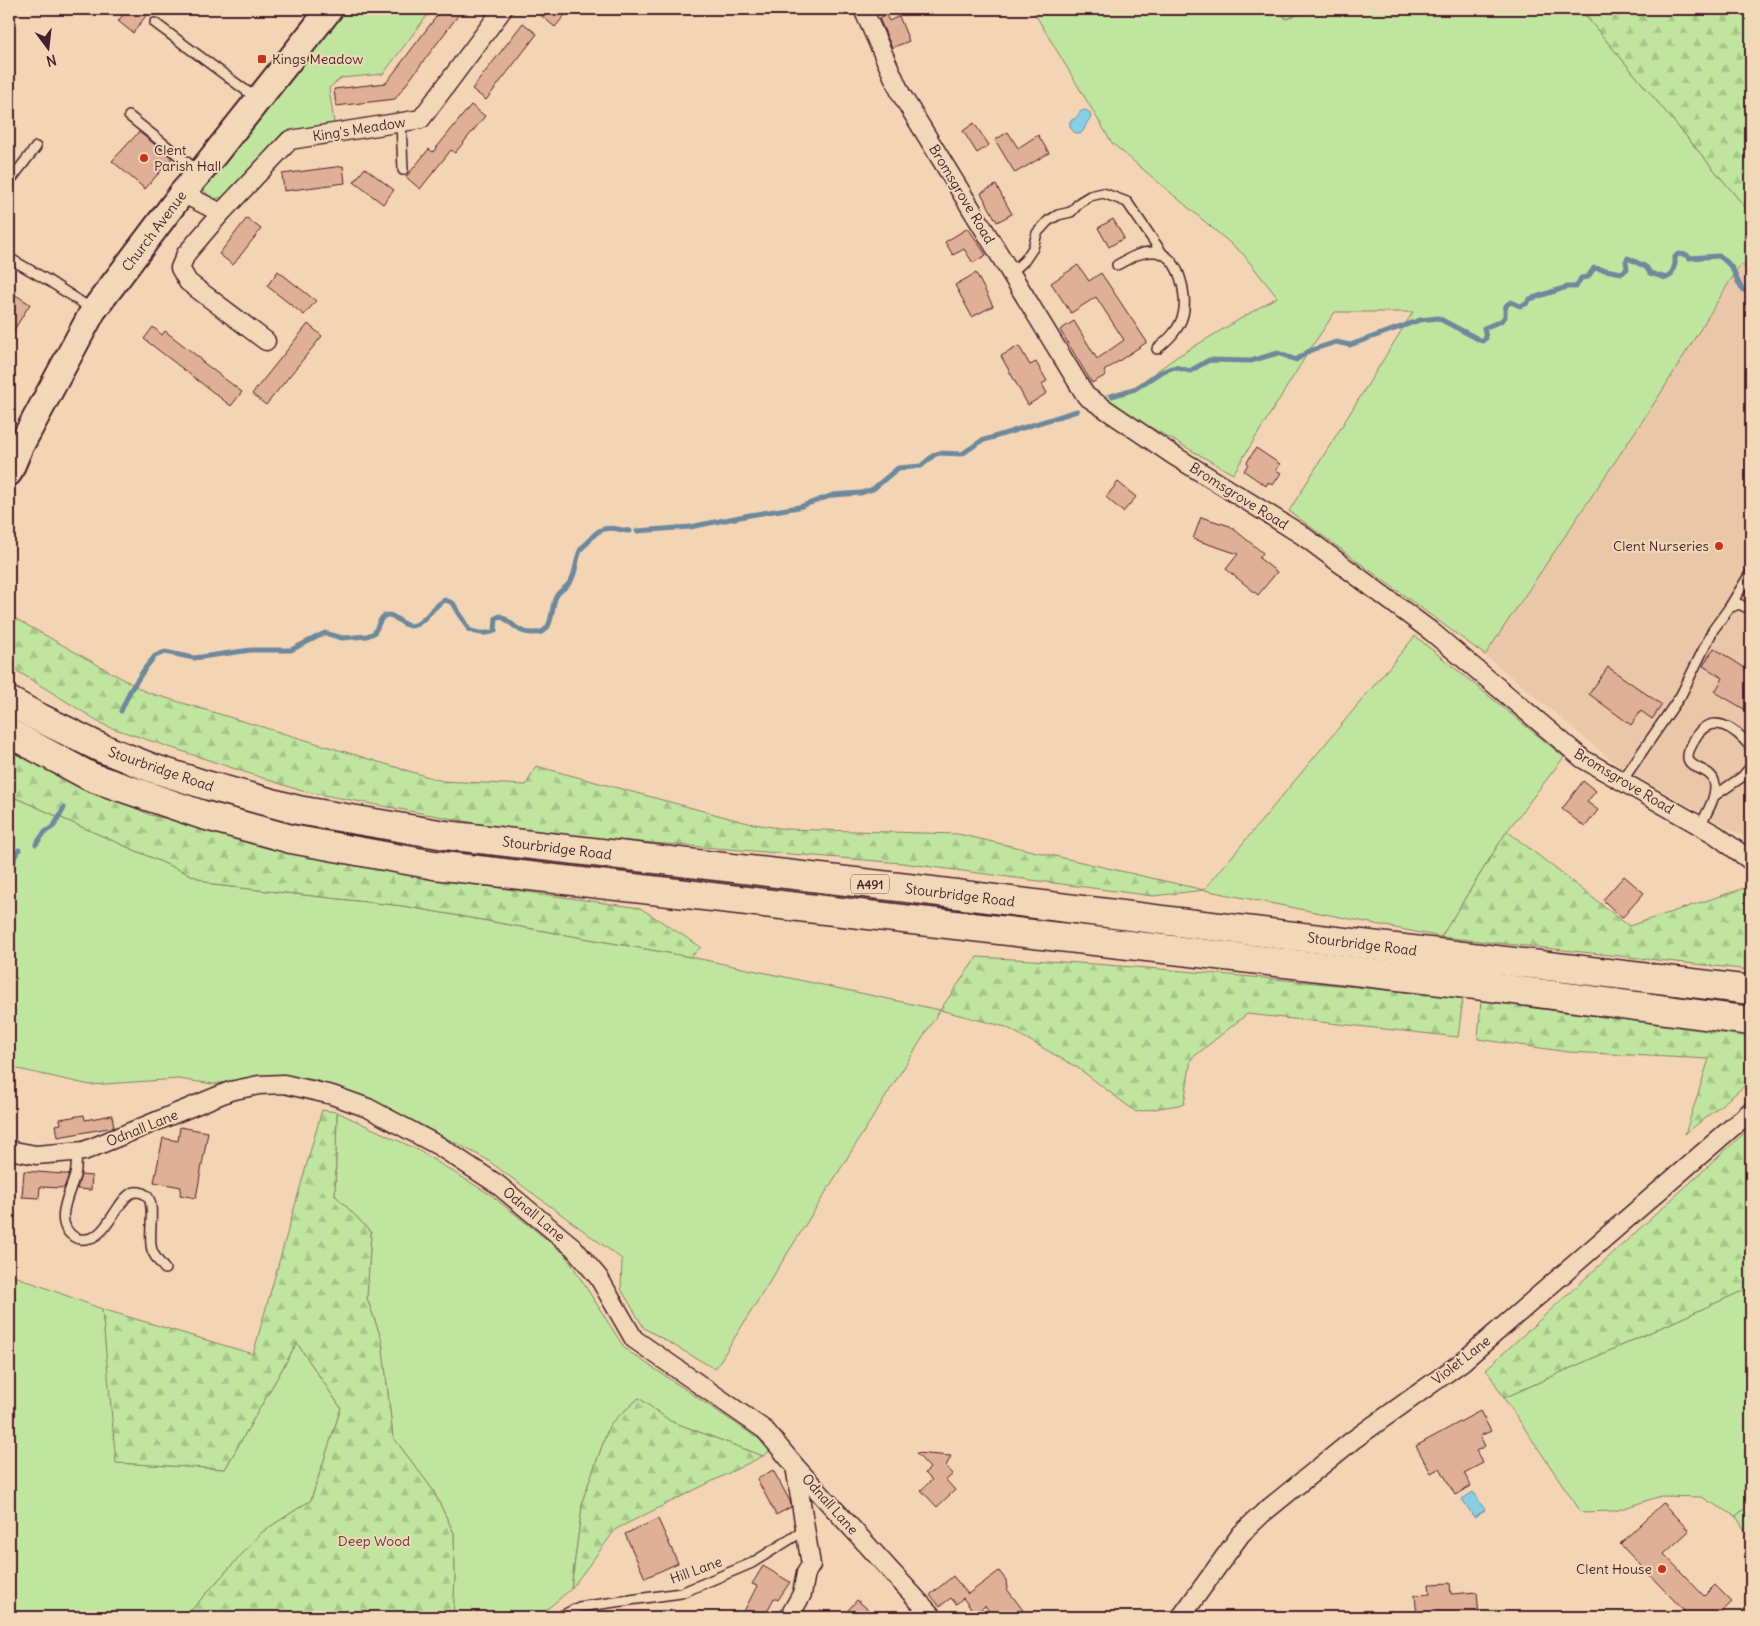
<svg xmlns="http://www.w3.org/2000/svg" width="1760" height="1626" viewBox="0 0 1760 1626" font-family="Delius,sans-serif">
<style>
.built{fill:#eac7a9}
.green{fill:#c0e59f;stroke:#858265}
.forest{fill:url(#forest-firs);stroke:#858265}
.water{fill:#86cfe7;stroke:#6e899c}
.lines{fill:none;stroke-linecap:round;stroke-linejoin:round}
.stream{stroke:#6e899c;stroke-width:5}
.building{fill:#e0af97;stroke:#4a1f2b}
.lane-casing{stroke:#4a1f2b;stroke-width:12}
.street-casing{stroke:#4a1f2b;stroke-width:21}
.secondary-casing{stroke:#4a1f2b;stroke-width:29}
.highway-casing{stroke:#4a1f2b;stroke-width:31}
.lane{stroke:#f1d8b8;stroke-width:9}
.street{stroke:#f1d8b8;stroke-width:18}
.secondary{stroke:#f1d8b8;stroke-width:25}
.highway{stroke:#f1d8b8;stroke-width:28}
.poi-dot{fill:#c8321e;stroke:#f1d8b8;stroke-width:2}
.labels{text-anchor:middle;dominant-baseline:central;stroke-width:4;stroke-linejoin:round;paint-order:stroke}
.shield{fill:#f1d8b8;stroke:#7c5655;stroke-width:1}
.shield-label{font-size:12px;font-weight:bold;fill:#4a1f2b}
.poi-label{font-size:14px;fill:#4a1f2b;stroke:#f1d8b8;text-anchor:start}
.street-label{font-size:14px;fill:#4a1f2b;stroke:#f1d8b8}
.park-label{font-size:14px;fill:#5c3d3c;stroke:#f1d8b8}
</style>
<defs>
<pattern id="forest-firs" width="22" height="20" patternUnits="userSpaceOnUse" patternTransform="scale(1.25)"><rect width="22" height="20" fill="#c0e59f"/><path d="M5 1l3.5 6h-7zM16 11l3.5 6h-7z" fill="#a6c489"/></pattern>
</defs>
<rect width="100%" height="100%" fill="#f3d5b5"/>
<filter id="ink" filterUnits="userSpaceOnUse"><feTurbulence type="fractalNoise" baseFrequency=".02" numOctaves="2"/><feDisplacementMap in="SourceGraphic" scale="10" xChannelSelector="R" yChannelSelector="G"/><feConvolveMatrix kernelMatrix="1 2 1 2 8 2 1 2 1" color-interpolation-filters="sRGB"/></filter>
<g filter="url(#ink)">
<path class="built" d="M1741,265l10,3v571l-18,-8 -113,-64 -135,-112 174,-259z"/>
<g class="green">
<path d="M343,9h89l-49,65 -42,4 -12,10 5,35 -51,9 -59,65 -11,2 -9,-8 2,-12z"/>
<path d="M1032,9h247l7,10 26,-10h268l171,205v54l-11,-3 -81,131 -174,259 -196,-144 124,-199h-78l-26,39 -76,123 -88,-50 -41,-28 32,-10 42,-30 99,-59 -34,-43 -131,-111z"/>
<path d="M1415,636l149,121 -57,74 -66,106 -237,-47z"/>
<path d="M9,795l205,90 189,21 288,51 249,53 -225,359 -71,-41 -23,-39 1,-30 -136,-100 -93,-49 -77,-30 -39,-5 -64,9 -35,-5 -88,6 -81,-18z"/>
<path d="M337,1112l79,37 75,46 74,59 60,95 140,94 5,8 -7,5 -93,-35 -31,-23 -29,26 -27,75 -12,90 -33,28h-85l2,-40 -1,-44 -21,-43 -40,-53 -11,-96 -15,-43 4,-66 -36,-37z"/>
<path d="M9,1274l93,35 15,154 108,6 72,-126 44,65 -30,92 -49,32 -77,85h-176z"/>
<path d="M1751,1287v216l-15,13 -35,-19 -40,-1 -46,15 -34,1 -77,-114z"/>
</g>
<g class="forest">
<path d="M1279,9h33l-26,10z"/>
<path d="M1580,9h171v205z"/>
<path d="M9,615l137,77 296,89 84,4 10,-19 212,57 37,6 173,5 246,56 -51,6 -251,-33 -373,-30 -227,-42 -196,-65 -97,-60z"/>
<path d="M9,750l141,65 279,63 211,30 61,39 -10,10 -288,-51 -189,-21 -205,-90z"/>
<path d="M1507,831l122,95 122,-40v84l-310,-33z"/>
<path d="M977,957c163,8 324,24 486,41l-5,39 -211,-23 -56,45 -7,45 -48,8 -58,-44 -72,-41 -66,-17z"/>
<path d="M1481,1000l270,37v44l-66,53 24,-75 -141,-7 -90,-13z"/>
<path d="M322,1110l15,2 -2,83 36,37 -4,66 15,43 11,96 40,53 21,43 1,44 -2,40h-268l77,-85 49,-32 30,-92 -44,-65 -72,126 -109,-6 -14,-154 151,45z"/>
<path d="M1751,1127v160l-247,111 -18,-29z"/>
<path d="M639,1398l31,23 93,35 -147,73 -45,60 12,-90 27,-75z"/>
<path d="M1751,1503v38l-15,-25z"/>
</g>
<g class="water">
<path d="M1086,110l4,3 1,5c-6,4 -5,12 -11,16l-6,-2 -4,-5v-6l6,-3 5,-7z"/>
<path d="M1473,1492l12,18 -11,7 -12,-18z"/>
</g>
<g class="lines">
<g class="stream">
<path d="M1112,396l23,-7 26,-17 14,-5 15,4 19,-11 42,1 27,-8 18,7 13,-9 27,-9 14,3 70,-25 18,-2 44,23 4,-3 -2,-10 17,-7 4,-4c0,-7 -1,-12 6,-15l9,4 6,-2 4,-5 37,-12h9l5,-9 7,-1 6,-9 28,5 5,-4 -1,-8 2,-3 18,9 4,6 16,5 5,-3 4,-11v-7l3,-3 9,1 2,3 30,-2c5,3 9,7 13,12 5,9 7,24 19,25"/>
<path d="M637,531l53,-4 60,-12 49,-8 34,-12 28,-2 12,-4 25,-21 23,-2 13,-11 5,-2 23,1 19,-13 96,-30"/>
<path d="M121,711l9,-20 16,-24 9,-11 10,-4 29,6 57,-8h40l34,-17 17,5 25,-2 7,-3c3,-4 5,-11 8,-15 9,-10 19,8 28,8 13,0 23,-21 35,-26l8,3 16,27c9,3 17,5 26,1l1,-13 4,-2c13,6 16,17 33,17 21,1 17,-20 22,-34 3,-9 11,-10 15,-17 7,-9 5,-23 11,-33 2,-3 6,-5 8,-8 4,-6 8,-10 15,-12 11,-3 16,2 26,2"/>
<path d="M36,844l9,-12 9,-6 10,-18"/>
<path d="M9,884l6,-28 4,-6"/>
</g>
</g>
<g class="building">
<path d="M128,9h23l-18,24 -15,-12z"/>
<path d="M442,9h21l-68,90 -59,7 -2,-17 52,-6z"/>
<path d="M533,9h37l-15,18z"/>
<path d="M886,15l3,6 10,-5 10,25 -17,7 -13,-30z"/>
<path d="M523,23l14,11 -51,66 -14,-11z"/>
<path d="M471,105l14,11 -30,37 -4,-3 -31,39 -14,-12 23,-28 4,3z"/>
<path d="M974,123l15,22 -12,8 -14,-22z"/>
<path d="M139,132l33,26 -27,31 -33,-28z"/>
<path d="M1008,132l10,16 20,-13 11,18 -34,20 -20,-33z"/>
<path d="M343,166l2,17 -61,8 -2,-17z"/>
<path d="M365,168l29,22 -11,14 -29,-22z"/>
<path d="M996,185l16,29 -15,8 -16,-29z"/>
<path d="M247,218l14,11 -28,36 -14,-11z"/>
<path d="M1113,219l11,19 -15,9 -11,-19z"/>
<path d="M968,228l18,27 -13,8 -9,-14 -11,6 -8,-13z"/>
<path d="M1078,265l11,16 12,-8 46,69 -43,29 2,4 -14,8 -32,-53 14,-9 23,38 27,-19 -28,-43 -25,16 -20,-30z"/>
<path d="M278,271l38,30 -12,14 -37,-29z"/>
<path d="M976,273l17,33 -21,11 -17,-32z"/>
<path d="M9,291l21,13 -21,34z"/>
<path d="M308,324l14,12 -56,69 -14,-11z"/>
<path d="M153,327l9,8 3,-4 36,28 -1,1 42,32 -11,14 -87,-67z"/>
<path d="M1019,346l11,19 6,-3 11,19 -5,3 5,9 -19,12 -27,-49z"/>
<path d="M1256,448l24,16 -4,6 5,3 -8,12 -5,-3 -2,4 -22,-15 4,-7 -1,-2z"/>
<path d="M1118,482l18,15 -13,15 -17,-15z"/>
<path d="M1201,517l29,9 33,27 -4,5 18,14 -19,23 -32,-26 12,-15 -45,-15z"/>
<path d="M1714,648l37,24v41l-36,-21 8,-14 -20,-12z"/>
<path d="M1608,667l54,38 -10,14 -11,-8 -10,14 -42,-31z"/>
<path d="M1583,781l13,10 -9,11 11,8 -13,17 -23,-18z"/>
<path d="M1624,876l20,17 -22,25 -19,-18z"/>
<path d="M84,1115l1,5 27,-5 2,12 -56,10 -2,-12 5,-1 -1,-5z"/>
<path d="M180,1127l28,5 -12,66 -16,-3 1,-8 -27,-5 9,-44 15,3z"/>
<path d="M24,1171l39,3h6l-5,14 -24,-1 -1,11 -17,-1z"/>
<path d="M81,1175l11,1 -1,14 -14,-1z"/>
<path d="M1480,1411l11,20 -11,5 5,10 -9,5 7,12 -19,10 7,13 -16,9 -15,-27 -9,5 -15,-27z"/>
<path d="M916,1453l35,3 -5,10 7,8 -7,6 9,10 -18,17 -16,-17 11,-10 -7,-7 5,-5z"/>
<path d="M773,1470l17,31 1,6 -15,8 -19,-36z"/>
<path d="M1663,1503l26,28 -25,23 40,42 11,-11 17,17 -16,15h-26l-70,-73z"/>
<path d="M658,1519l20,44 -33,15 -20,-44z"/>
<path d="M763,1566l27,16 -12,18 -4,-2 -10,19h-23l16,-31 -5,-2z"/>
<path d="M999,1571l7,9 1,9 21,28h-34l-9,-11 -10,8 -12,-16 -7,6 -5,-6 -11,8 -10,-11 23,-19 15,18z"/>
<path d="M1450,1583l1,11 26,-2 2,25h-62l-2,-22 15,-1 -1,-10z"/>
<path d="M857,1600l20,17h-35z"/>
</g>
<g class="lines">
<defs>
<g id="lane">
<path d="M155,23l101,75"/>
<path d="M129,116l69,55"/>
<path d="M401,122l2,48"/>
<path d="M9,182l27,-35"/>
<path d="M9,258l40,23 44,29"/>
<path d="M1117,265c10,-5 23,-14 36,-13 26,0 35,43 30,63 -4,15 -15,25 -26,34"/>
<path d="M1011,273l14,-13 8,-12 4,-15 11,-12 10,-6 13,-3 9,-10 10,-6 13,-3 24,9 35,51"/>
<path d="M1729,608l22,-36"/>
<path d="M1622,781l59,-86 32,-65 16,-22 10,-4 12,6"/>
<path d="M1714,796l28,-19 9,-11"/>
<path d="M1700,826c6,-12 15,-26 15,-39 0,-20 -25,-16 -27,-29 -1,-7 4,-12 6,-18 16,-30 42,-12 57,8"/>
<path d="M77,1152c-1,7 0,15 -2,23 -5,18 -24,50 1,63 5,2 11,1 15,0 23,-8 31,-59 55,-43 11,8 1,41 6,55 3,8 8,13 13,19"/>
<path d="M559,1617l20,-10 102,-14 71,-30 53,-33"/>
</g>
<g id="street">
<path d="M863,9l38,85 185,302 87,59 129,80 130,97 151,127 133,76 35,26"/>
<path d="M182,193l39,20"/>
<path d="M266,341l-78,-59 -8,-14 6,-14 35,-41 69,-73 131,-21 82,-110"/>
<path d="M9,1150l27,5 48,-4 146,-60 29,-6 25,-1 48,11 36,13 71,38 58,38 76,63 26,31 35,61 131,91 30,36 138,151"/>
<path d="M789,1617l13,-23 4,-21 5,-8 -16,-99"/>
<path d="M1181,1617l60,-83 22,-21 90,-73 109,-78 289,-251"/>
</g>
<path id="secondary" d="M9,473l11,-26 73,-136 89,-118 21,-24 127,-160"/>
<g id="highway">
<path d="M9,701l27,15 63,31 53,21 54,17 92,25 147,25 471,54 278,35 557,66"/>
<path d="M9,733l82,44 112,38 88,24 143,26 1042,120 275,36"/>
</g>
</defs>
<use href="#lane" class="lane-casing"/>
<use href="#street" class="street-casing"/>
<use href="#secondary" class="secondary-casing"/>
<use href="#highway" class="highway-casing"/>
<use href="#lane" class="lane"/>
<use href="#street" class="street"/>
<use href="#secondary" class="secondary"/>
<use href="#highway" class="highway"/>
</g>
</g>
<g class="poi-dot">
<rect x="257" y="54" width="10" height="10" rx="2.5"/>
<circle cx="144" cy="158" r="5"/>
<circle cx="1719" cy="546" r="5"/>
<circle cx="1662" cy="1569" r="5"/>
</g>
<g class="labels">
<rect class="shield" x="851" y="874.5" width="38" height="19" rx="4"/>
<g class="shield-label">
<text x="870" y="884">A491</text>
</g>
<g class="poi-label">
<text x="272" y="59">Kings Meadow</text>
<text x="154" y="150">Clent<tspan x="154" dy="16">Parish Hall</tspan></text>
<text x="1709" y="546" text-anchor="end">Clent Nurseries</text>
<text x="1652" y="1569" text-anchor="end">Clent House</text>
</g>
<g class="street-label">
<text transform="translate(359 129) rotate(-9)">King's Meadow</text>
<text transform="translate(962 194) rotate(59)">Bromsgrove Road</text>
<text transform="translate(154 231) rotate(-53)">Church Avenue</text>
<text transform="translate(1239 496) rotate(32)">Bromsgrove Road</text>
<text transform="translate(161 769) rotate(19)">Stourbridge Road</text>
<text transform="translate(1624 781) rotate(31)">Bromsgrove Road</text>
<text transform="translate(557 848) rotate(7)">Stourbridge Road</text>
<text transform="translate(960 895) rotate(7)">Stourbridge Road</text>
<text transform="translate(1362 944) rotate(7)">Stourbridge Road</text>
<text transform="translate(142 1128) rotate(-22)">Odnall Lane</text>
<text transform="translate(534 1214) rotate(40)">Odnall Lane</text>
<text transform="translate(1461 1360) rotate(-38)">Violet Lane</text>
<text transform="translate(830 1504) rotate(48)">Odnall Lane</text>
<text transform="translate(696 1570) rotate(-20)">Hill Lane</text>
</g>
<g class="park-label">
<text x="374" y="1541">Deep Wood</text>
</g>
</g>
<rect width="1760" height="1626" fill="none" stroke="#f1d8b8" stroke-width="30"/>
<rect x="15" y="15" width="1730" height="1596" fill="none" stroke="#4a1f2b" stroke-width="2" filter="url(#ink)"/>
<g transform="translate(48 48) rotate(165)" stroke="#f1d8b8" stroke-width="4" paint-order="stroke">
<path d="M0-4L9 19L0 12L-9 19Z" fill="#4a1f2b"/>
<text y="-8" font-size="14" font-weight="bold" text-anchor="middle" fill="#4a1f2b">N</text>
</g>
</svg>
